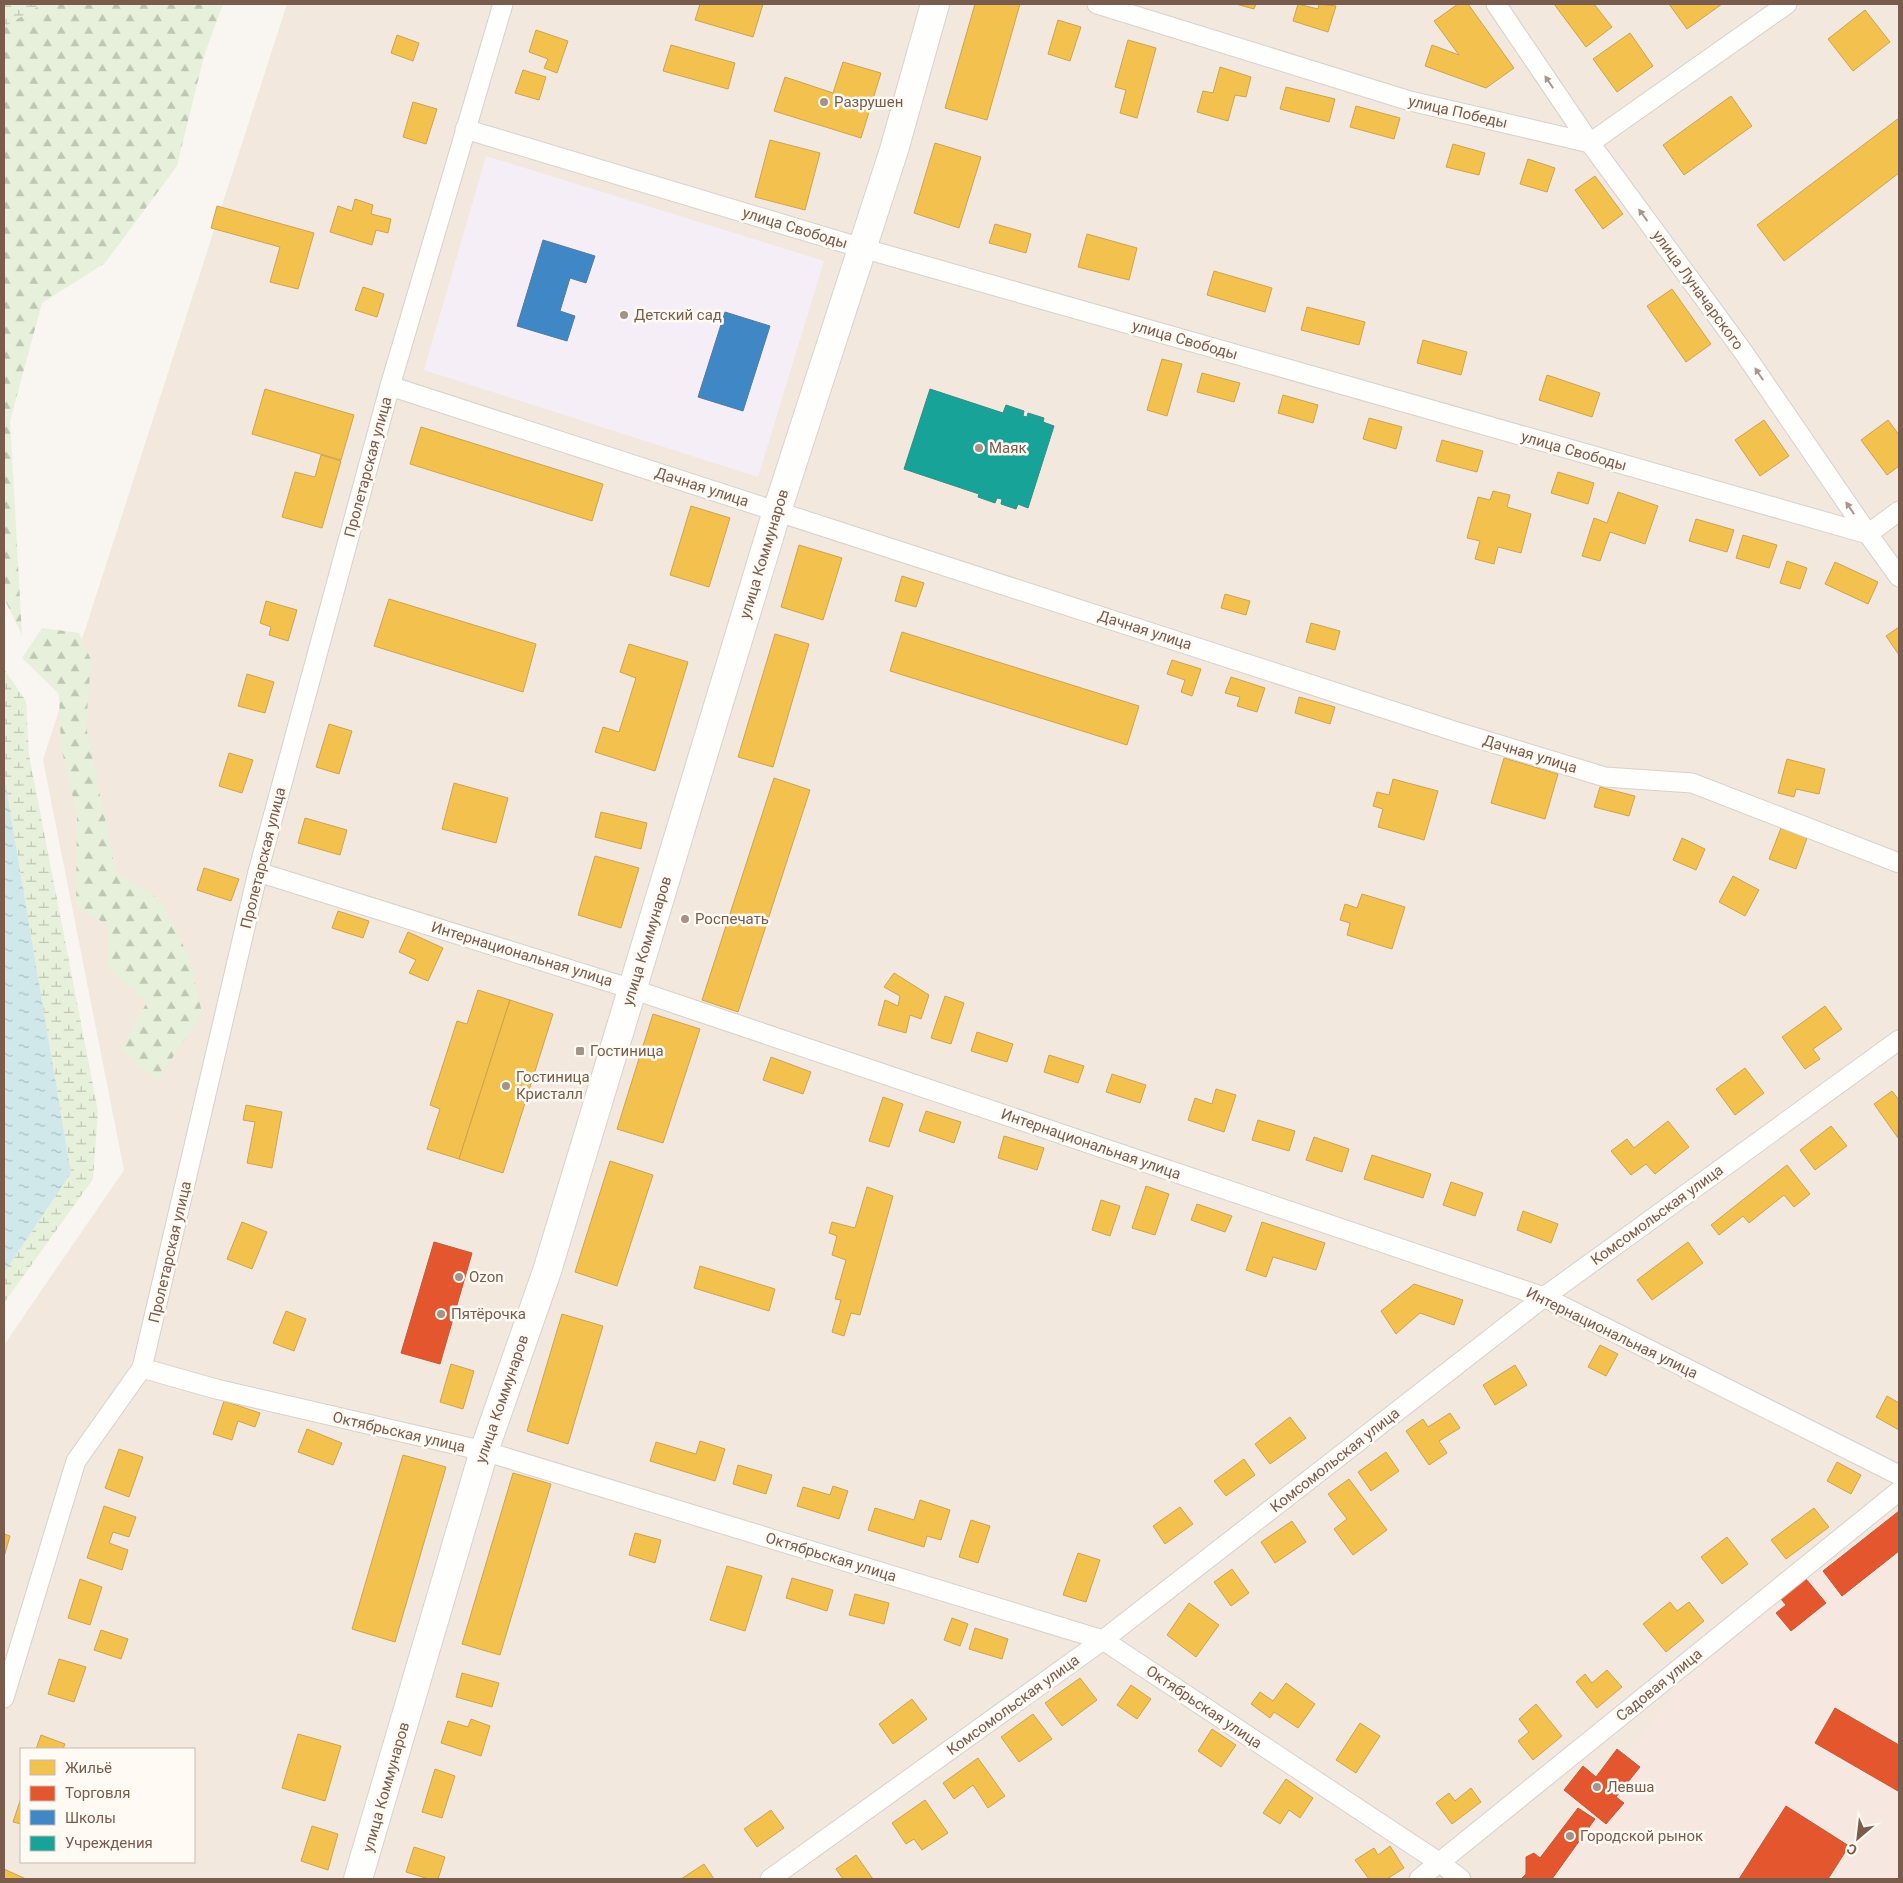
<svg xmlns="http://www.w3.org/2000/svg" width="1903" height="1883" viewBox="0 0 1903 1883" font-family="Roboto,sans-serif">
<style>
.residential{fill:#f2e8de;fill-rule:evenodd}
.commercial{fill:#f6e8e1}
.education{fill:#f6eef6}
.forest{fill:url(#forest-firs)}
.wetland{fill:url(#wetland-marsh)}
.water{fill:url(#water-ripples)}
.homes{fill:#f2c14e;stroke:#cea34e}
.shops{fill:#e4572e;stroke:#c45837}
.schools{fill:#3f88c5;stroke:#517ba1}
.public{fill:#17a398;stroke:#358e82}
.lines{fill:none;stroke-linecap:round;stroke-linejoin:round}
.minor-casing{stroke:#d7d1cb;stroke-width:21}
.secondary-casing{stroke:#d9d2cb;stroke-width:30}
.minor{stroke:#fefefd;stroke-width:19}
.secondary{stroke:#fefefd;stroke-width:28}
.oneway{fill:#a8958b}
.poi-dot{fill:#a69286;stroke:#fffaf3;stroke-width:2}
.labels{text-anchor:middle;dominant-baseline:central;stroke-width:5;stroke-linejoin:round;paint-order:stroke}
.poi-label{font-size:15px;fill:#7a5c4d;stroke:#fffaf3;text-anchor:start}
.street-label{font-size:15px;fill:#7a5c4d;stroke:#fffaf3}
</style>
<defs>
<pattern id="forest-firs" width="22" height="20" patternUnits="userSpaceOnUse" patternTransform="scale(1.25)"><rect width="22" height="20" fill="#e7f0db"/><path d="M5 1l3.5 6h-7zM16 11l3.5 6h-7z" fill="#c0c6b4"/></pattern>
<pattern id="wetland-marsh" width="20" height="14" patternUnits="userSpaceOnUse" patternTransform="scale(1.25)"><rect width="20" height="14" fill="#e7f0db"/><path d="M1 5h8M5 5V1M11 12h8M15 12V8" fill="none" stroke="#c0c6b4"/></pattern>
<pattern id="water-ripples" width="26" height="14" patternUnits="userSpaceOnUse" patternTransform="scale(1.25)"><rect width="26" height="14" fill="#d0e8ea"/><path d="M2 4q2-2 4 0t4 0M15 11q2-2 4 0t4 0" fill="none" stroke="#aebfc0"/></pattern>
</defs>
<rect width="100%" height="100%" fill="#f9f5f0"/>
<path class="residential" d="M287,4h1612v1875h-1895v-534l120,-175 -81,-410zM21,1749h173v113h-173z"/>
<path class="commercial" d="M1899,1509v370h-357l138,-198z"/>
<path class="education" d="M486,156l338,105 -66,216 -334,-107z"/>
<g class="forest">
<path d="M42,4h181l-19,52 -27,110 -72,97 -63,40 -32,118 12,214 -18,-37v-571z"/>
<path d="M42,628l37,5 12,27 -5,66 30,147 45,27 28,57 13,56 -45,68 -36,-31 26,-48 -39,-34v-43l-32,-18 1,-92 -16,-68 -2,-53 -37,-36z"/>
</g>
<g class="wetland">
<path d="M4,4h38l-38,23z"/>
<path d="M4,669l22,32 3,54 69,356 -5,68 -89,124v-30l67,-100 -67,-398z"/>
</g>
<path class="water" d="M4,775l67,398 -67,100z"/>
<g class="homes">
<path d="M700,4h63l-10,33 -58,-17z"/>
<path d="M975,4h45l-33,116 -42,-12z"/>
<path d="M1236,4h20l-2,5z"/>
<path d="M1298,4l20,5 1,-5 17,2 -8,26 -35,-11z"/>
<path d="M1458,4h10l46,64 -28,20 -61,-22 7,-21 27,10 -25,-34z"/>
<path d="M1554,4h40l18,23 -26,20z"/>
<path d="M1669,4h53l-35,25z"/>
<path d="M1865,10l25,32 -37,29 -25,-32z"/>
<path d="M1058,20l23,7 -11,34 -22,-7z"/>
<path d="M536,30l32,11 -11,32 -13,-5 4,-9 -19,-7z"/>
<path d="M1630,33l23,33 -36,26 -24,-33z"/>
<path d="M397,35l22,8 -6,18 -22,-8z"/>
<path d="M1128,40l28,8 -19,70 -17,-5 6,-23 -11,-3z"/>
<path d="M671,45l64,18 -7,26 -65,-18z"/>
<path d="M843,62l38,11 -20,65 -87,-27 11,-34 48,16z"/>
<path d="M1220,67l31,10 -5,20 -11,-2 -7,26 -31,-9 6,-21 10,2z"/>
<path d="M523,70l23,7 -7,23 -24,-7z"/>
<path d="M1286,87l49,12 -6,23 -49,-13z"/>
<path d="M1731,96l21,30 -68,49 -21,-30z"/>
<path d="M413,102l24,7 -11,35 -23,-7z"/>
<path d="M1356,106l44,12 -6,21 -44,-12z"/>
<path d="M1899,118v55l-115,88 -27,-36z"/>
<path d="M770,140l50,13 -15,57 -50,-13z"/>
<path d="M935,143l46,14 -22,71 -45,-15z"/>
<path d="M1453,144l32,9 -6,22 -33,-8z"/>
<path d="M1528,159l27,9 -8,24 -27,-8z"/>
<path d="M1595,176l28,38 -20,15 -28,-39z"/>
<path d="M355,199l18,6 -2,9 20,5 -3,14 -12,-3 -4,15 -42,-13 8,-26 14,5z"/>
<path d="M217,206l97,27 -16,56 -28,-7 10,-35 -69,-19z"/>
<path d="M995,224l36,10 -5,19 -37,-10z"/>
<path d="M1087,234l50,14 -8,32 -51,-13z"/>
<path d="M1214,271l58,17 -7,24 -58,-17z"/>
<path d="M363,287l21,7 -7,23 -22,-7z"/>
<path d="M1672,289l39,55 -25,18 -39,-56z"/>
<path d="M1307,307l58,15 -6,23 -58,-15z"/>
<path d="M1423,340l44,12 -6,23 -44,-12z"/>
<path d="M1162,359l20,5 -15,52 -20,-6z"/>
<path d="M1202,373l38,10 -6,19 -37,-10z"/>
<path d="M1547,375l53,18 -8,24 -53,-17z"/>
<path d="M265,389l89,26 -13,45 -89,-26z"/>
<path d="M1283,395l35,10 -5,18 -35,-10z"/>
<path d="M1369,418l33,9 -6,22 -33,-10z"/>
<path d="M1764,420l25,36 -29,20 -25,-36z"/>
<path d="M1888,420l11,15v31l-12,9 -26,-35z"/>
<path d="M421,427l182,57 -11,37 -182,-57z"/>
<path d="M1442,440l41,11 -6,21 -41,-11z"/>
<path d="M321,455l20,6 -19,67 -40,-11 13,-45 20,5z"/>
<path d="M1558,472l36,11 -6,21 -37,-11z"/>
<path d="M1493,491l17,4 -3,12 24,7 -10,39 -23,-6 -4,17 -19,-5 5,-18 -13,-3 11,-41 12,3z"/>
<path d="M1618,492l40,14 -13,38 -35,-12 -10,29 -18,-5 12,-38 13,5z"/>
<path d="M691,506l39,12 -21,69 -39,-12z"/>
<path d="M1696,519l38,11 -7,22 -38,-11z"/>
<path d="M1743,535l34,10 -8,23 -33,-10z"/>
<path d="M799,545l43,13 -19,62 -42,-13z"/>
<path d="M1787,561l20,7 -7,21 -20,-6z"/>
<path d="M1835,562l43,20 -10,22 -43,-20z"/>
<path d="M902,576l22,7 -8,24 -21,-6z"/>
<path d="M1225,594l25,7 -4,14 -25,-7z"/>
<path d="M389,599l147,45 -13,48 -149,-46z"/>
<path d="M266,601l31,9 -9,31 -19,-6 2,-8 -11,-4z"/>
<path d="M1311,623l29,8 -5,19 -29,-8z"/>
<path d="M1899,627v28l-13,-19z"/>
<path d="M902,632l237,74 -12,39 -237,-74z"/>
<path d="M775,634l34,10 -36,123 -35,-10z"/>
<path d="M629,644l59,18 -33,109 -60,-19 8,-25 16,5 17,-54 -16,-6z"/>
<path d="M1172,660l29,9 -9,27 -11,-4 4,-12 -18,-6z"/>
<path d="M247,674l27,8 -9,31 -27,-7z"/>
<path d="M1231,677l34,11 -8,24 -20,-6 3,-9 -15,-4z"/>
<path d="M1299,697l36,10 -5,17 -35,-11z"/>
<path d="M329,724l23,7 -13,43 -23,-7z"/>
<path d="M229,753l24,7 -11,33 -23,-7z"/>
<path d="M1504,758l54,16 -13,45 -54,-16z"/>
<path d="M1787,759l38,10 -6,25 -23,-5 -2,8 -16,-4z"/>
<path d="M774,778l36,12 -72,222 -36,-12z"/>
<path d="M1393,779l45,12 -14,49 -46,-13 5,-18 -10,-3 4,-14 12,3z"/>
<path d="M454,783l54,15 -12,45 -54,-14z"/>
<path d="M1600,787l35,9 -6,20 -35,-9z"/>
<path d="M601,812l46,11 -6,26 -46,-12z"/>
<path d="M305,818l42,12 -7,25 -42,-12z"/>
<path d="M1781,828l26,10 -11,31 -27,-10z"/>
<path d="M1682,838l23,11 -9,21 -23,-10z"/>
<path d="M595,856l44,12 -18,60 -43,-13z"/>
<path d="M204,868l35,11 -8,22 -34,-11z"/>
<path d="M1733,876l26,14 -14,26 -26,-14z"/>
<path d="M1362,894l43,13 -13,42 -45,-14 3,-12 -10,-3 5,-16 12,4z"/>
<path d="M338,911l31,10 -6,17 -31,-10z"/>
<path d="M408,932l35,16 -15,33 -19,-8 7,-13 -17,-8z"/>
<path d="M894,973l35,22 -8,24 -11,-4 -4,18 -28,-8 7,-25 13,6 2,-10 -16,-9z"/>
<path d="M478,990l32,10 -51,159 -32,-10 13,-40 -10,-4 27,-84 10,3z"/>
<path d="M945,996l19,7 -13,41 -20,-6z"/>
<path d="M510,1000l43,14 -50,159 -44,-14z"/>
<path d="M1825,1006l17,23 -29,20 7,10 -15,10 -23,-32z"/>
<path d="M653,1014l47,15 -37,114 -46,-14z"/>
<path d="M977,1032l36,12 -6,18 -36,-11z"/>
<path d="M1049,1055l35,11 -6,17 -34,-11z"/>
<path d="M771,1057l40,15 -8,22 -40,-14z"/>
<path d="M1745,1068l19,25 -29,22 -19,-26z"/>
<path d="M1112,1074l34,11 -6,18 -34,-11z"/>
<path d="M1216,1089l20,6 -12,37 -36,-12 7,-22 17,6z"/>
<path d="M1892,1091l7,9 -1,38 -24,-34z"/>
<path d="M883,1097l20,7 -14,43 -20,-6z"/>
<path d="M246,1105l36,7 -10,56 -25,-5 8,-41 -12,-2z"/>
<path d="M926,1111l35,11 -7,21 -35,-12z"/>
<path d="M1258,1120l37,11 -6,20 -37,-11z"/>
<path d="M1668,1121l21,26 -34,27 -9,-10 -15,11 -20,-24 16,-12 7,9z"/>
<path d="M1831,1126l16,20 -32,24 -15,-20z"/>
<path d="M1004,1136l40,12 -7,22 -39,-12z"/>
<path d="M1314,1137l35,12 -7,23 -36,-12z"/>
<path d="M1372,1155l59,19 -8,24 -59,-19z"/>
<path d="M610,1161l43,14 -36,111 -42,-14z"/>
<path d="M1787,1165l23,29 -16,13 -10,-12 -35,28 -6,-7 -24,19 -8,-10z"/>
<path d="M1451,1182l32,11 -8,23 -32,-11z"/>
<path d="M1146,1186l23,8 -14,41 -23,-7z"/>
<path d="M867,1187l26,9 -33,119 -9,-2 -7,23 -12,-4 9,-32 -6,-1 11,-39 -14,-5 5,-19 -8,-3 3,-11 23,6z"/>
<path d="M1101,1200l19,6 -10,30 -18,-6z"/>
<path d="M1197,1204l35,12 -7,16 -34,-12z"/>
<path d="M1523,1211l35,13 -7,19 -34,-13z"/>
<path d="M242,1222l25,10 -15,37 -25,-10z"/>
<path d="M1262,1222l63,21 -9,27 -43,-13 -7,20 -20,-7z"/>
<path d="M1688,1242l15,21 -51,37 -15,-20z"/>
<path d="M700,1266l75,23 -6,22 -75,-23z"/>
<path d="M1414,1284l49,16 -9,25 -34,-12 -24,21 -15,-23z"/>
<path d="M286,1311l20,8 -12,32 -21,-8z"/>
<path d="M562,1314l41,12 -35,118 -41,-13z"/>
<path d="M1600,1345l18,9 -12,22 -18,-9z"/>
<path d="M451,1364l23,7 -11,38 -23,-7z"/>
<path d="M1515,1365l12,20 -32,20 -12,-20z"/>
<path d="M1887,1396l12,7v27l-23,-13z"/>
<path d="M224,1401l36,12 -5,14 -17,-6 -6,19 -19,-6z"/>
<path d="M1450,1413l10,15 -21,13 8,12 -18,12 -23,-34 17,-12 5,8z"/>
<path d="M1290,1417l16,21 -36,26 -15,-20z"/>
<path d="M307,1429l35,14 -9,22 -35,-13z"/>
<path d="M700,1441l25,8 -10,32 -65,-20 6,-19 40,12z"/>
<path d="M119,1449l24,8 -14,40 -24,-9z"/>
<path d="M1386,1452l13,19 -28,20 -13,-19z"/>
<path d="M403,1455l43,12 -51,175 -43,-13z"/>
<path d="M1244,1459l11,16 -29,21 -12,-15z"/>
<path d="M1837,1462l24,13 -10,19 -24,-13z"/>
<path d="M738,1465l34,10 -6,19 -33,-10z"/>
<path d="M513,1473l38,11 -51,171 -38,-11z"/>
<path d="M1349,1479l38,51 -34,25 -19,-26 13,-10 -19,-25z"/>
<path d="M833,1486l15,5 -9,28 -42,-13 6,-19 27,8z"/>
<path d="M920,1500l30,10 -9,30 -14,-4 -3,11 -56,-17 7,-22 39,12z"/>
<path d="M104,1506l32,11 -7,20 -16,-5 -4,11 19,7 -6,20 -35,-12z"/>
<path d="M1180,1507l13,17 -28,20 -12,-18z"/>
<path d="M1814,1508l15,19 -43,32 -15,-19z"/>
<path d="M971,1520l19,6 -12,37 -19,-6z"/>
<path d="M1292,1521l14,21 -31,21 -14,-21z"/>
<path d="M635,1533l26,7 -6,23 -26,-8z"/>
<path d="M4,1534l6,2 -6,21z"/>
<path d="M1727,1537l21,27 -26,20 -21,-27z"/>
<path d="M1078,1553l22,7 -14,42 -23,-7z"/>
<path d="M727,1566l35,10 -17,55 -35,-11z"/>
<path d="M1232,1569l17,24 -18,13 -17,-24z"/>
<path d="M792,1578l41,12 -6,21 -41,-13z"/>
<path d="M80,1579l22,8 -12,38 -22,-7z"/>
<path d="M855,1594l34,9 -5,21 -35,-9z"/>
<path d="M1670,1602l7,9 12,-9 15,19 -38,31 -23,-28z"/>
<path d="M1189,1603l30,22 -23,32 -29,-22z"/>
<path d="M952,1618l16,6 -8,22 -16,-6z"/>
<path d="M975,1628l33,11 -6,20 -33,-10z"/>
<path d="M101,1630l27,9 -7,20 -27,-9z"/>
<path d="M59,1659l27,8 -12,35 -26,-8z"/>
<path d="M1607,1670l15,17 -25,21 -21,-26 9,-8 7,9z"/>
<path d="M462,1673l37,10 -7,24 -36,-10z"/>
<path d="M1080,1678l17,22 -35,26 -17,-23z"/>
<path d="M1286,1683l29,21 -17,24 -24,-16 -4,6 -19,-14 9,-12 13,9z"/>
<path d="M1131,1685l20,14 -14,20 -20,-14z"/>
<path d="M912,1699l15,20 -34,25 -14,-20z"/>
<path d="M1536,1704l26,32 -29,24 -15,-19 11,-9 -10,-13z"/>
<path d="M1033,1714l19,25 -33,23 -18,-25z"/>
<path d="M471,1719l19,7 -9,30 -40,-13 7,-22 20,6z"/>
<path d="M1360,1723l20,13 -24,37 -20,-13z"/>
<path d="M1212,1729l24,16 -15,22 -23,-16z"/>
<path d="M298,1734l43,12 -16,55 -43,-13z"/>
<path d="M41,1735l24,9 -2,5h-27z"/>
<path d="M978,1758l27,38 -17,12 -15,-23 -19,14 -11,-16z"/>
<path d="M435,1769l20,7 -13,42 -20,-6z"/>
<path d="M1286,1779l27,19 -13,20 -11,-8 -9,14 -17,-11z"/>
<path d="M1471,1788l10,14 -29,22 -16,-21 13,-10 6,8z"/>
<path d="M21,1798v26l-8,-2z"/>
<path d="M925,1800l23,33 -26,17 -8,-11 -8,5 -14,-21z"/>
<path d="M771,1810l13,18 -27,19 -13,-18z"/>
<path d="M312,1826l26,8 -10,36 -27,-9z"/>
<path d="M1390,1846l14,22 -17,11h-18l-14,-19 19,-12 4,7z"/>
<path d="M414,1847l31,10 -7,22h-9l-23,-7z"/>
<path d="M856,1855l17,24h-30l-7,-10z"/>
<path d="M704,1864l10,15h-33z"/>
<path d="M4,1869l22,10h-22z"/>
</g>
<g class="shops">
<path d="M434,1242l38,11 -32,111 -39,-11z"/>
<path d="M1899,1511v40l-57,45 -19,-25z"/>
<path d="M1806,1579l20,24 -35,28 -15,-18 10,-8 -5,-6z"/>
<path d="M1835,1708l64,37 -1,46 -83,-48z"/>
<path d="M1617,1749l23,18 -24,30 8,6 -18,21 -42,-34 19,-24 13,11z"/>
<path d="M1786,1806l63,40 -21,33h-89z"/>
<path d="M1578,1808l17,11 -43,60h-31l5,-5v-17l8,-4 6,5z"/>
</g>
<g class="schools">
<path d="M543,240l52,16 -9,27 -16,-5 -10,33 15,5 -8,25 -50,-15z"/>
<path d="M725,312l45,14 -27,85 -45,-14z"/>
</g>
<path class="public" d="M930,389l73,24 3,-8 18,6 -1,5 4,1 1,-4 16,5 -1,4 11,4 -26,82 -10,-4 -2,5 -15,-5 1,-5 -5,-1 -2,5 -17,-6 1,-3 -75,-25z"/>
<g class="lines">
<defs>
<g id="minor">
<path d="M1097,4l313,97 180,42 197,-139"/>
<path d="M1496,4l94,139 152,207 126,184 31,43"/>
<path d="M465,129l397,119 1006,286 31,-23"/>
<path d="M390,386l1067,346 148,45 87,6 207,80"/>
<path d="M258,872l374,117 912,308 355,178"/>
<path d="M142,1368l74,21 268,62 619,189 337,223 21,16"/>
<path d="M4,1698l72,-237 66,-93 116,-496 132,-486 113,-382"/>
<path d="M770,1879l333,-239 441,-343 355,-257"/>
<path d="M1419,1879l480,-388"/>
</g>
<path id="secondary" d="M358,1879l126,-428 63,-180 230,-760 117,-361 41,-146"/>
</defs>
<use href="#minor" class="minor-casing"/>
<use href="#secondary" class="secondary-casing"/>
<use href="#minor" class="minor"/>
<use href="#secondary" class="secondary"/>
</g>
<defs><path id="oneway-solid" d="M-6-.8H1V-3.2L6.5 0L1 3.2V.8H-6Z" transform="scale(1.25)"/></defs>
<g class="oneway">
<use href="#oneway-solid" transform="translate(1549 82) rotate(-124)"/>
<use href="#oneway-solid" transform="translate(1643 215) rotate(-126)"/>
<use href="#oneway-solid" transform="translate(1759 374) rotate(-124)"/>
<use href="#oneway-solid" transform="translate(1850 508) rotate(-124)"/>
</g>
<g class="poi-dot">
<circle cx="824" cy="102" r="5"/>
<circle cx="624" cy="315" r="5"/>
<circle cx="979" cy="448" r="5"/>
<circle cx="685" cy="919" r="5"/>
<rect x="575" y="1046" width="10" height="10" rx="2.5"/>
<circle cx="506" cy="1086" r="5"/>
<circle cx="459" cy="1277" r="5"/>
<circle cx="441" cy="1314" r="5"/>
<circle cx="1597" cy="1787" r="5"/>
<circle cx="1570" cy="1836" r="5"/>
</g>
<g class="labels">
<g class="poi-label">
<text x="834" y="102">Разрушен</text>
<text x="634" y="315">Детский сад</text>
<text x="989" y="448">Маяк</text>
<text x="695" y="919">Роспечать</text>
<text x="590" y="1051">Гостиница</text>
<text x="516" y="1077">Гостиница<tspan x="516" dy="17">Кристалл</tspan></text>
<text x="469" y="1277">Ozon</text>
<text x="451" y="1314">Пятёрочка</text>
<text x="1607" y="1787">Левша</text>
<text x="1580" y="1836">Городской рынок</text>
</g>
<g class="street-label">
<text transform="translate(1458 112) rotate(13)">улица Победы</text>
<text transform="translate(795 228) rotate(17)">улица Свободы</text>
<text transform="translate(1698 290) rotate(54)">улица Луначарского</text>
<text transform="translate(1185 340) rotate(16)">улица Свободы</text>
<text transform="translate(1574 451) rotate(16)">улица Свободы</text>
<text transform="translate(368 467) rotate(-75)">Пролетарская улица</text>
<text transform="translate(702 487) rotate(18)">Дачная улица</text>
<text transform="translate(764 554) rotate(-73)">улица Коммунаров</text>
<text transform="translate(1145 630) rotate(18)">Дачная улица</text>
<text transform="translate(1530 754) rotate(17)">Дачная улица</text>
<text transform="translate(263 858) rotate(-76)">Пролетарская улица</text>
<text transform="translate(647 941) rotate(-73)">улица Коммунаров</text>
<text transform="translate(522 954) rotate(17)">Интернациональная улица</text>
<text transform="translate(1091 1144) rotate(19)">Интернациональная улица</text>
<text transform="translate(1657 1215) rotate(-36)">Комсомольская улица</text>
<text transform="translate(170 1252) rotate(-77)">Пролетарская улица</text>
<text transform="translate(1612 1333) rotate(26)">Интернациональная улица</text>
<text transform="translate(502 1399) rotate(-71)">улица Коммунаров</text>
<text transform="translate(399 1432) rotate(13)">Октябрьская улица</text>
<text transform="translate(1335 1460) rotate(-38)">Комсомольская улица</text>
<text transform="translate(831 1557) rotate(17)">Октябрьская улица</text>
<text transform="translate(1659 1685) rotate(-39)">Садовая улица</text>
<text transform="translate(1013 1705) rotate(-36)">Комсомольская улица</text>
<text transform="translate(1204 1707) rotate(34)">Октябрьская улица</text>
<text transform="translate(386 1787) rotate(-74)">улица Коммунаров</text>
</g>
</g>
<rect width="1903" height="1883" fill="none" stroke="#7a5c4d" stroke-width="10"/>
<rect x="20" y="1748" width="175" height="115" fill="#fffaf3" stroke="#cabbb1"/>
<rect x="30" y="1760" width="25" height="15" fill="#f2c14e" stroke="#cabbb1"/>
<text x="65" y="1773" font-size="15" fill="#7a5c4d">Жильё</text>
<rect x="30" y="1786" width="25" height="15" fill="#e4572e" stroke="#cabbb1"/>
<text x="65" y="1798" font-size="15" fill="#7a5c4d">Торговля</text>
<rect x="30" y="1810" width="25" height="15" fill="#3f88c5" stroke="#cabbb1"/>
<text x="65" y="1823" font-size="15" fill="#7a5c4d">Школы</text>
<rect x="30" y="1836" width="25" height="15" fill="#17a398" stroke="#cabbb1"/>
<text x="65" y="1848" font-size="15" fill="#7a5c4d">Учреждения</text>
<g transform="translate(1858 1838) rotate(208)" stroke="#fffaf3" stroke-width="4" paint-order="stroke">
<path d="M0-4L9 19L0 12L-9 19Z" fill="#7a5c4d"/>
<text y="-8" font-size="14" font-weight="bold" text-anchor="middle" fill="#7a5c4d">С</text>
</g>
</svg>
